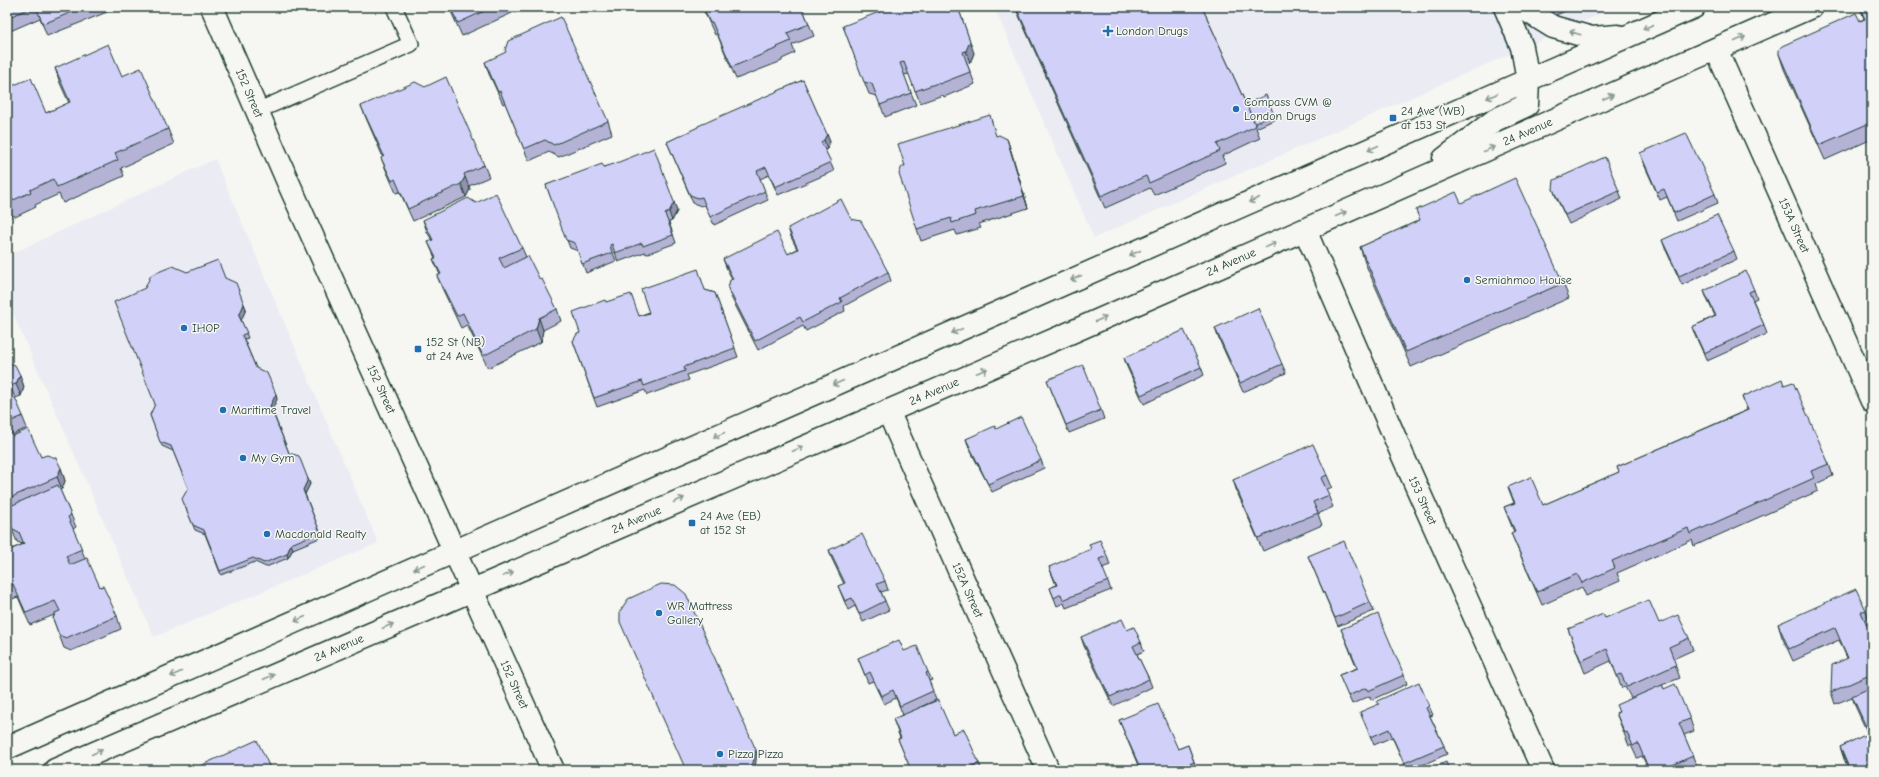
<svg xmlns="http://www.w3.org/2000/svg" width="1879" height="777" viewBox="0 0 1879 777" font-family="'Comic Neue',sans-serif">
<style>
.built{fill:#ebebf4}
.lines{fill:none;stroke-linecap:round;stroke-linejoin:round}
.lane-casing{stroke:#1f3d34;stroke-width:18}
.street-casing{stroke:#1f3d34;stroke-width:25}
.secondary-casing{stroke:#1f3d34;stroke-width:25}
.lane{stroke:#f6f6f2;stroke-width:15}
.street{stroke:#f6f6f2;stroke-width:22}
.secondary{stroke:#f6f6f2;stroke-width:22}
.wall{fill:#b4b3d6;stroke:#1f3d34}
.shaded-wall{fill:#9292ae;stroke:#1f3d34}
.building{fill:#d1d0f9;stroke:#1f3d34}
.oneway{stroke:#8a9a93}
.poi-dot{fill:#1f6fb2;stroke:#f6f6f2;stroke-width:1.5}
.labels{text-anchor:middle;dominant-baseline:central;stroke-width:3;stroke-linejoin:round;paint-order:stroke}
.poi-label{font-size:12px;fill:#1f3d34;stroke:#f6f6f2;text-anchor:start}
.street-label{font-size:12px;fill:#1f3d34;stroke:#f6f6f2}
</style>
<rect width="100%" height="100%" fill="#f6f6f2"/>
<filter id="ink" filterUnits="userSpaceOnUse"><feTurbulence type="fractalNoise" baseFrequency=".025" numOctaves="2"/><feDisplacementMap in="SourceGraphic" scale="8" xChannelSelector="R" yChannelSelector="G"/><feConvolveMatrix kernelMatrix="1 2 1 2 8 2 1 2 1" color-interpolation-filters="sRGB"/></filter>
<g filter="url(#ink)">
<g class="built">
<path d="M994,7h622l-522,231z"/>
<path d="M215,159l163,384 -224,94 -147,-337v-44z"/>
</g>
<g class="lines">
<defs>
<path id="lane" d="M257,111l154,-67 -17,-37"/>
<g id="street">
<path id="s1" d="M1716,49l156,352"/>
<path id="s2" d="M1305,230l97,224 141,316"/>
<path id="s3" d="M888,411l160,359"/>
</g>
<g id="secondary">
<path id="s4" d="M212,7l76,175 265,588"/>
<path d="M1521,7l32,20 39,11 26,-2"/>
<path d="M1444,159l51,-39 32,-15 1,-25 -6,-33 -17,-40"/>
<path d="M7,748l1687,-741"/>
<path id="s5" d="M55,770l1010,-435 746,-328"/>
</g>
</defs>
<use href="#lane" class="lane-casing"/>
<use href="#street" class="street-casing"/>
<use href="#secondary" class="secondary-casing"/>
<use href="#lane" class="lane"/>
<use href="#street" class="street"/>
<use href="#secondary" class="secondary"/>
</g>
<g class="wall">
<path d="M7,7h104l1,3 -65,26 -7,-18 -32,14 -1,-3z"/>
<path d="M449,7h76l-63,29z"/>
<path d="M702,7h100l12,29 -22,9 3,8 -13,6v2l-46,18 -19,-45 -2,1z"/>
<path d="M1015,7h187l44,97 28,11 2,4 -20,9 4,10 -38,18 3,7 -71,32 -4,-7 -45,20z"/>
<path d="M1550,7h25l-19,8 -4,-2z"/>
<path d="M1872,7v132l-47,21 -41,-91 -5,-15 85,-35 -3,-9z"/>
<path d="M843,26l131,27 -4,10 -3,1 8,20 -31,13 -1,-2 -23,8 -11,-29 -5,1 12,30 -31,12 -8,-21 -8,-2z"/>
<path d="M485,62l123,59 4,13 -53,23 -10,-5 -20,9 -24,-58 -2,1 -14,-30z"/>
<path d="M55,68l67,8 46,53 6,15 -53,24 3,8 -61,27 -4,-9 -24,11 1,2 -21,10 -1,-2 -7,3v-130l39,25 23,-10 -9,-20z"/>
<path d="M803,80l27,62 -3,7 -2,1 9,21 -56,24 -9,-20 -9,4 8,21 -54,25 -9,-20 -4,1 -8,-3 -26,-61z"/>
<path d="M361,106l123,59 5,12 -20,9 1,3 -4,8 -53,24 -13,-29 -4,1 -10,-23 -5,-12 2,-1 -17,-39z"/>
<path d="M997,136l10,3 4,12 17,57 -49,16 2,4 -24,7 -2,-5 -34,11 -4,-12z"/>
<path d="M1640,153l75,41 3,9 -41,18 -10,-24 -7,3 -17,-38z"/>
<path d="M604,167l73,44 -5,10 -3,1 7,21 -30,11 -1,-2 -27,10 -3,-10 -2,1 3,8 -30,12 -8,-22 -8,-3 -24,-63z"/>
<path d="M1553,189l66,2 3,8 -53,25 -13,-27z"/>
<path d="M1416,210l147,73 6,15 -158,69 -46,-104 -5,-16 60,-27z"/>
<path d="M851,219l37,53 3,9 -47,25 1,5 -39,20 -3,-5 -45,24 -27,-53 -3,-9 4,-9 -6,-12 -3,-8 65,-5 9,-5 -6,-12 -3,-9z"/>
<path d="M423,220l99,28 4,9 31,52 4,12 -18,9 -2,12 -53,26 -21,-43 -6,3 -19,-40 -5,-12 3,-1 -7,-16 2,-1 -7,-16 4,-2 -5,-8z"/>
<path d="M1662,240l72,11 3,8 -55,26 -17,-37z"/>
<path d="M187,272l38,6 19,26 2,5 -5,11 7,18 -4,1 12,29 21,31 -5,11 17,43 19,26 2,5 -5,10 17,43 -29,12 -5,9 -22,9 -11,-5 -34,13 -16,-41 -10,-4 -11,-27 4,-15 -15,-37 -11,-5 -12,-31 5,-10z"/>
<path d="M705,290l10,3 23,64 -51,18 2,5 -42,15 -2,-5 -48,17 -24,-66 33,-39 33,14z"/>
<path d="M1754,290l3,8 -4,2 11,25 3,9 -60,27 -12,-26 -3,-8 23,-11 -8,-17 -3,-8z"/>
<path d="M1215,328l67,36 4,9 -43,19 -25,-55z"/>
<path d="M7,348l3,9 -2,6 12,12 4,12 -3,9 -6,2 12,30 -15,7 29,22 20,11 4,13 -3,8 -2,1 11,25 5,12 -3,2 12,29 15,29 17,29 4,13 -50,22 -7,-3 -11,-29 1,-4 -24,10 -12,-28 -6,2 -5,-11v-37l16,-7 -6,-2 -10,-25z"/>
<path d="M1124,358l77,9 3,8 -60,29 -17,-37z"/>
<path d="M1047,380l54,30 3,9 -35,14z"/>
<path d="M1784,385l45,79 4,12 -17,8 2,7 -124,55 -2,-6 -75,33 3,8 -34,15 -4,-9 -40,18 -26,-60 -5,-12 3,-1 -10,-25 10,-4 -6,-16 35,18 76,-33 -2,-5 130,-57 -5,-13z"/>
<path d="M996,429l45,31 3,8 -52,24 -23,-44 -3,-9z"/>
<path d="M1327,475l5,12 -6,3 7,17 -15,7 4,11 -59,26 -26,-59 -4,-12z"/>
<path d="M829,550l56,31 3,9 -7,2 8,18 -26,12 -8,-16 -7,4 -10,-24 6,-2 -12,-25z"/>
<path d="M1107,556l3,9 -8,3 9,22 -45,18 -2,-5 -7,3 -7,-18 6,-3 -7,-18z"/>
<path d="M1308,556l62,46 4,9 -36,15z"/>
<path d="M1866,610l4,13 -4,1 1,1 5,-3v148h-23l-5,-11 -4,-12 28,-13 -12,-26 -4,-11 -17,7 -4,-12 16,-34 -8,-18 -46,21 -11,-24 -4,-13z"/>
<path d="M1605,618l54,5 30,15 4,12 -20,9 7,19 -18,7 2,4 26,30 4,12 -10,4 14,34 -3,1h-46l-7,-14 -5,2 -6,-13 -2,1 -13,-33 2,-1 13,-14 -6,-11 -3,1 -11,-27 -26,12 -17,-44z"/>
<path d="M1341,629l63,46 3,9 -36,16 -1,-4 -18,8 -13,-29 18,-7z"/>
<path d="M1127,630l14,12 3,9 -7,3 12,25 3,8 -39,19 -29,-60 -3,-9z"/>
<path d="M858,658l70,14 4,8 -3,1 7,19 -18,8 35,26 26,29 3,7h-71l-13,-31 2,-1 -7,-19 10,-4 -7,-17 -12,6 -11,-23 -5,2z"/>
<path d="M1429,706l4,9 -3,1 14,30 3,8 -36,16h-4l-15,-33 -18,8 -14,-33z"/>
<path d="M1119,720l59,29 10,-4 9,25h-57z"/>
</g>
<g class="shaded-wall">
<path d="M958,7l16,46 -4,10 -4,-12z"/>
<path d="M827,134l3,8 -3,7 -3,-9z"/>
<path d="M1007,139l4,12 17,57 -4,-12z"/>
<path d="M465,177l5,12 -4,8 -5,-13z"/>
<path d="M674,202l3,9 -5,10 -3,-9z"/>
<path d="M244,304l2,5 -5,12 -2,-5z"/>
<path d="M539,318l4,12 -2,12 -5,-13z"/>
<path d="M7,348l3,9 -3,8z"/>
<path d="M20,375l4,12 -3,9 -5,-12z"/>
<path d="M276,394l1,5 -5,11 -2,-4z"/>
<path d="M61,468l4,13 -3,8 -5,-12z"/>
<path d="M308,479l2,5 -5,10 -2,-4z"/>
<path d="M291,544l2,5 -5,9 -1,-4z"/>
<path d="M756,750l1,4 -2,14 -2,2h-5z"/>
</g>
<g class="building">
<path d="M7,7h26l-26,11z"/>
<path d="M36,7h48l-41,17z"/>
<path d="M450,7h43l-35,16z"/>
<path d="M703,7h99l7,17 -22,9 4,8 -14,6 1,1 -46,19 -20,-45 -2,1z"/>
<path d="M892,7h66l12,34 -4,10 -3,1 7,20 -31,12 -1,-1 -23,8 -11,-29 -4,1 11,30 -31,12 -8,-21 -8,-2 -21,-56z"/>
<path d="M1016,7h186l54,119 -39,18 3,7 -71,32 -3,-7 -45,20z"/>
<path d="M1869,7h3v115l-53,23 -40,-91v-5l3,-3 74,-33 4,8 5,-2 -4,-9z"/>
<path d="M561,17l47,104 -54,24 -9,-5 -21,9 -24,-58 -2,1 -13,-30 21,-10 -1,-2 3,-9z"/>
<path d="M108,44l14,32 19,-8 27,61 -53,24 3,7 -61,27 -4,-8 -23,11 1,2 -22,10 -1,-3 -1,1v-112l24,-10 15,35 24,-11 -15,-34z"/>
<path d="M446,77l38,88 -20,9 1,3 -4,7 -53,25 -13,-30 -3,2 -11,-23 3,-2 -23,-50 54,-24 10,5z"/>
<path d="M803,80l24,54 -3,6 -3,2 10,20 -56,25 -9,-20 -9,4 8,20 -55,26 -8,-20 -4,1 -8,-3 -23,-53 31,-15v-1z"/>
<path d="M1266,95l8,20 -19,8 -9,-19z"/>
<path d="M990,115l6,21 3,-1 8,4 17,57 -49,15 1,4 -24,8 -1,-5 -34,11 -18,-55 3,-8h3l-7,-22z"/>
<path d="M1686,133l29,61 -41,19 -10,-24 -7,3 -17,-39z"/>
<path d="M654,148l20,54 -5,10 -4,2 8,21 -30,11 -1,-3 -27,10 -3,-9 -2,1 2,8 -30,11 -7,-21 -9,-3 -20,-55 56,-21 2,3 10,-3z"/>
<path d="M1605,157l14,34 -54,24 -12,-26 1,-9z"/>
<path d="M1515,178l48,105 -157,69 -46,-105 60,-27 -4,-10 40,-18 5,11z"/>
<path d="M496,193l26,55 -23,10 5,10 24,-12 12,24 2,-1 15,30 -18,9 -3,11 -53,27 -20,-43 -6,3 -20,-40 4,-2 -8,-15 3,-1 -8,-16 5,-2 -10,-20 45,-22 8,5z"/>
<path d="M841,199l10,20 10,2 27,51 -48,26 2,4 -39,20 -3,-5 -45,24 -27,-53 2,-8 3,-1 -10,-20 54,-27 11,22 10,-5 -10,-21z"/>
<path d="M1717,215l17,36 -55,25 -17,-36z"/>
<path d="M218,260l7,18 11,5 8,21 -5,12 8,17 -5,2 14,33 11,5 9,21 -6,12 19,47 10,3 9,23 -5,11 17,42 -29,12 -4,10 -23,9 -11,-5 -33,13 -16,-41 -11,-5 -11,-26 6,-11 -17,-42 -11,-4 -10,-27 5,-11 -41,-102 31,-14 6,-13 22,-9 14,6z"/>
<path d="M698,269l7,21 10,3 20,55 -51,19 1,4 -41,15 -2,-5 -48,17 -21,-57 4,-7 3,-1 -7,-21 32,-12 1,2 25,-8 8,22 10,-3 -8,-24z"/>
<path d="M1746,271l8,19 -5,2 15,33 -60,28 -12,-26 24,-11 -12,-25z"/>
<path d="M1258,308l24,56 -42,19 -25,-55z"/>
<path d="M1184,330l17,37 -60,28 -17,-37z"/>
<path d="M7,362l8,3 5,10 -4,9 -6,2 13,30 -16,7 6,13 15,-7 13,28 6,-2 9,3 5,10 -4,9 -50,22z"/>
<path d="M1083,365l18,45 -35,15 -19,-45z"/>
<path d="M1782,379l2,6 9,-3 36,82 -18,7 3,7 -124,56 -2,-6 -76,33 3,7 -33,15 -5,-9 -40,18 -26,-59 4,-2 -11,-24 11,-4 -7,-16 23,-10 12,28 76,-33 -2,-5 131,-57 -6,-13z"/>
<path d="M1021,417l20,43 -53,24 -22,-45 29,-13 1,3z"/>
<path d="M1313,444l14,31 -6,3 8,17 -16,7 5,11 -60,25 -25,-58z"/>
<path d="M58,485l13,30 -3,2 14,32 -16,7 4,9 17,-7 13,29 3,-1 14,30 -51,22 -7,-3 -6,-16 2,-6 5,-2 -5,-10 -29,12 -13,-29 -5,3 -1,-1v-35l17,-7 -5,-12 -6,-3 -6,-13v-7l1,-2z"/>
<path d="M862,534l23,47 -8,3 8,17 -26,13 -7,-16 -7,3 -7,-15 7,-3 -16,-33z"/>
<path d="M1100,540l7,16 -8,3 9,22 -45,19 -2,-6 -7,4 -4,-10 7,-3 -8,-18 42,-18 -2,-5z"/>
<path d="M1344,541l26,61 -35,16 -27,-62z"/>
<path d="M661,584l14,1 11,9 70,156 -3,13 -5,7h-62l-66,-148v-11l8,-12z"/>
<path d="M1856,589l10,21 -5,2 6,13 5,-3v52l-41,18 1,-27 16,-7 -13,-30 -46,21 -11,-25z"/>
<path d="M1649,600l10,23 19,-8 11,23 -20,9 7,18 -49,22 -6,-13 -4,2 -10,-27 -26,12 -13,-32 35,-15 2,4z"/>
<path d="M1378,614l26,61 -36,16 -2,-3 -18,8 -9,-21 19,-7 -17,-39z"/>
<path d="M1122,619l5,11 7,-3 7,15 -8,4 16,33 -39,18 -29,-60z"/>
<path d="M899,640l5,11 13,-5 11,26 -2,1 7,18 -33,15 -7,-16 -12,6 -11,-24 -5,3 -7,-17z"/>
<path d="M1419,682l10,24 -3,2 18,38 -40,17 -15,-34 -18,8 -11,-25 19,-8 -2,-3z"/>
<path d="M1675,684l15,35 -11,4 14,33 -32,14h-12l-11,-27 -5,3 -6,-14 -2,1 -9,-20 3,-1 -3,-7 46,-20 2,4z"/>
<path d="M1872,687v82l-3,1h-19l-10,-23 29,-14 -17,-37z"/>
<path d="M938,700l15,34 11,-5 15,34 -15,7h-47v-1l-3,1h-3l-13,-31 3,-1 -8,-19z"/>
<path d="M1158,704l20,45 10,-4 6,17 -20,8h-33l-22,-50z"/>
<path d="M257,740l14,30h-80z"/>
<path d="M1446,762l3,8h-22z"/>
<path d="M1235,765l2,5h-15z"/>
</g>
<defs><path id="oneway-shaft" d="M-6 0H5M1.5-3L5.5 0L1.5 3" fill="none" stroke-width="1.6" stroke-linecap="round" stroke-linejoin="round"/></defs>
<g class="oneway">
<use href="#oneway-shaft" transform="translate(1648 27) rotate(156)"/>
<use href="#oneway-shaft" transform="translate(1575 33) rotate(-164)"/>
<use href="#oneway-shaft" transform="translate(1740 39) rotate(-24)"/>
<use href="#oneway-shaft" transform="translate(1492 96) rotate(156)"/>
<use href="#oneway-shaft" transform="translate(1608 97) rotate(-24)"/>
<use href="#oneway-shaft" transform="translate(1373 148) rotate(156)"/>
<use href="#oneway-shaft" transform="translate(1489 149) rotate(-24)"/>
<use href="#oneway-shaft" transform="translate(1254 200) rotate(156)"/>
<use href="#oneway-shaft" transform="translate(1341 214) rotate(-24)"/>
<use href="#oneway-shaft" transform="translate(1271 245) rotate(-24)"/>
<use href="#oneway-shaft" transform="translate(1135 253) rotate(156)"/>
<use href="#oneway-shaft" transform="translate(1076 278) rotate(156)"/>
<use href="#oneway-shaft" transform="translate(1101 319) rotate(-24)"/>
<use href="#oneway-shaft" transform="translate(957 331) rotate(156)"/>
<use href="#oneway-shaft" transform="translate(982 371) rotate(-23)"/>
<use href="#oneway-shaft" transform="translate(838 383) rotate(156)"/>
<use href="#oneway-shaft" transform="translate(719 435) rotate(156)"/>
<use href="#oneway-shaft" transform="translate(798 449) rotate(-23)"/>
<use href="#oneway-shaft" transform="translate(679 500) rotate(-23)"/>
<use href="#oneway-shaft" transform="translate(419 567) rotate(156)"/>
<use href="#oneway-shaft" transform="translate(508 574) rotate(-23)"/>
<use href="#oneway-shaft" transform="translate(300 619) rotate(156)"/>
<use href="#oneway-shaft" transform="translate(388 626) rotate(-23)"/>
<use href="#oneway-shaft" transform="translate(176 674) rotate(156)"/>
<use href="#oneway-shaft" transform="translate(269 677) rotate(-23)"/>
<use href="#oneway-shaft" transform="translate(97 752) rotate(-24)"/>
</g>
</g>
<g class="poi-dot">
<path d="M1106 25h4v4h4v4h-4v4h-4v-4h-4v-4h4z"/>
<circle cx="1236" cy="109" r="4"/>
<rect x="1389" y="114" width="8" height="8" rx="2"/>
<circle cx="1467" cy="280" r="4"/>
<circle cx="184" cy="328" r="4"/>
<rect x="414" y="345" width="8" height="8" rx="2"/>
<circle cx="223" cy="410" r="4"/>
<circle cx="243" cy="458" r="4"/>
<rect x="688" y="519" width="8" height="8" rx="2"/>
<circle cx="267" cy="534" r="4"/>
<circle cx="659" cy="613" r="4"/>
<circle cx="720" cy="754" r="4"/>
</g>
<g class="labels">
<g class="poi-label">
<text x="1116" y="31">London Drugs</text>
<text x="1244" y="102">Compass CVM @<tspan x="1244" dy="14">London Drugs</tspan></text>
<text x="1401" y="111">24 Ave (WB)<tspan x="1401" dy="14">at 153 St</tspan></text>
<text x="1475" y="280">Semiahmoo House</text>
<text x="192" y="328">IHOP</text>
<text x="426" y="342">152 St (NB)<tspan x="426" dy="14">at 24 Ave</tspan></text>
<text x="231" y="410">Maritime Travel</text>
<text x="251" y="458">My Gym</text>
<text x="700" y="516">24 Ave (EB)<tspan x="700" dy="14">at 152 St</tspan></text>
<text x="275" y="534">Macdonald Realty</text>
<text x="667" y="606">WR Mattress<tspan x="667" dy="14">Gallery</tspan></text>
<text x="728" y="754">Pizza Pizza</text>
</g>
<g class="street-label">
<text stroke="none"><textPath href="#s4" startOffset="94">152 Street</textPath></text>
<text stroke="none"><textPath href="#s5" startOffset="1605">24 Avenue</textPath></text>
<text stroke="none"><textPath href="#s1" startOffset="193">153A Street</textPath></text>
<text stroke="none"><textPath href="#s5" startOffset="1281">24 Avenue</textPath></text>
<text stroke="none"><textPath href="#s4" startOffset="418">152 Street</textPath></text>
<text stroke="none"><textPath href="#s5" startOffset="957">24 Avenue</textPath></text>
<text stroke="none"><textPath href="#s2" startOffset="295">153 Street</textPath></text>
<text stroke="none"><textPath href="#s5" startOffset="633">24 Avenue</textPath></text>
<text stroke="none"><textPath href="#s3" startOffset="196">152A Street</textPath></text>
<text stroke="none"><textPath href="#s5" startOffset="309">24 Avenue</textPath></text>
<text stroke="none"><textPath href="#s4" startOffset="742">152 Street</textPath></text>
</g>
</g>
<rect width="1879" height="777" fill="none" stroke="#f6f6f2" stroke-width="24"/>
<rect x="12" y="12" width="1855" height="753" fill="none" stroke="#1f3d34" stroke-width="1.5" filter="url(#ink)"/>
</svg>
